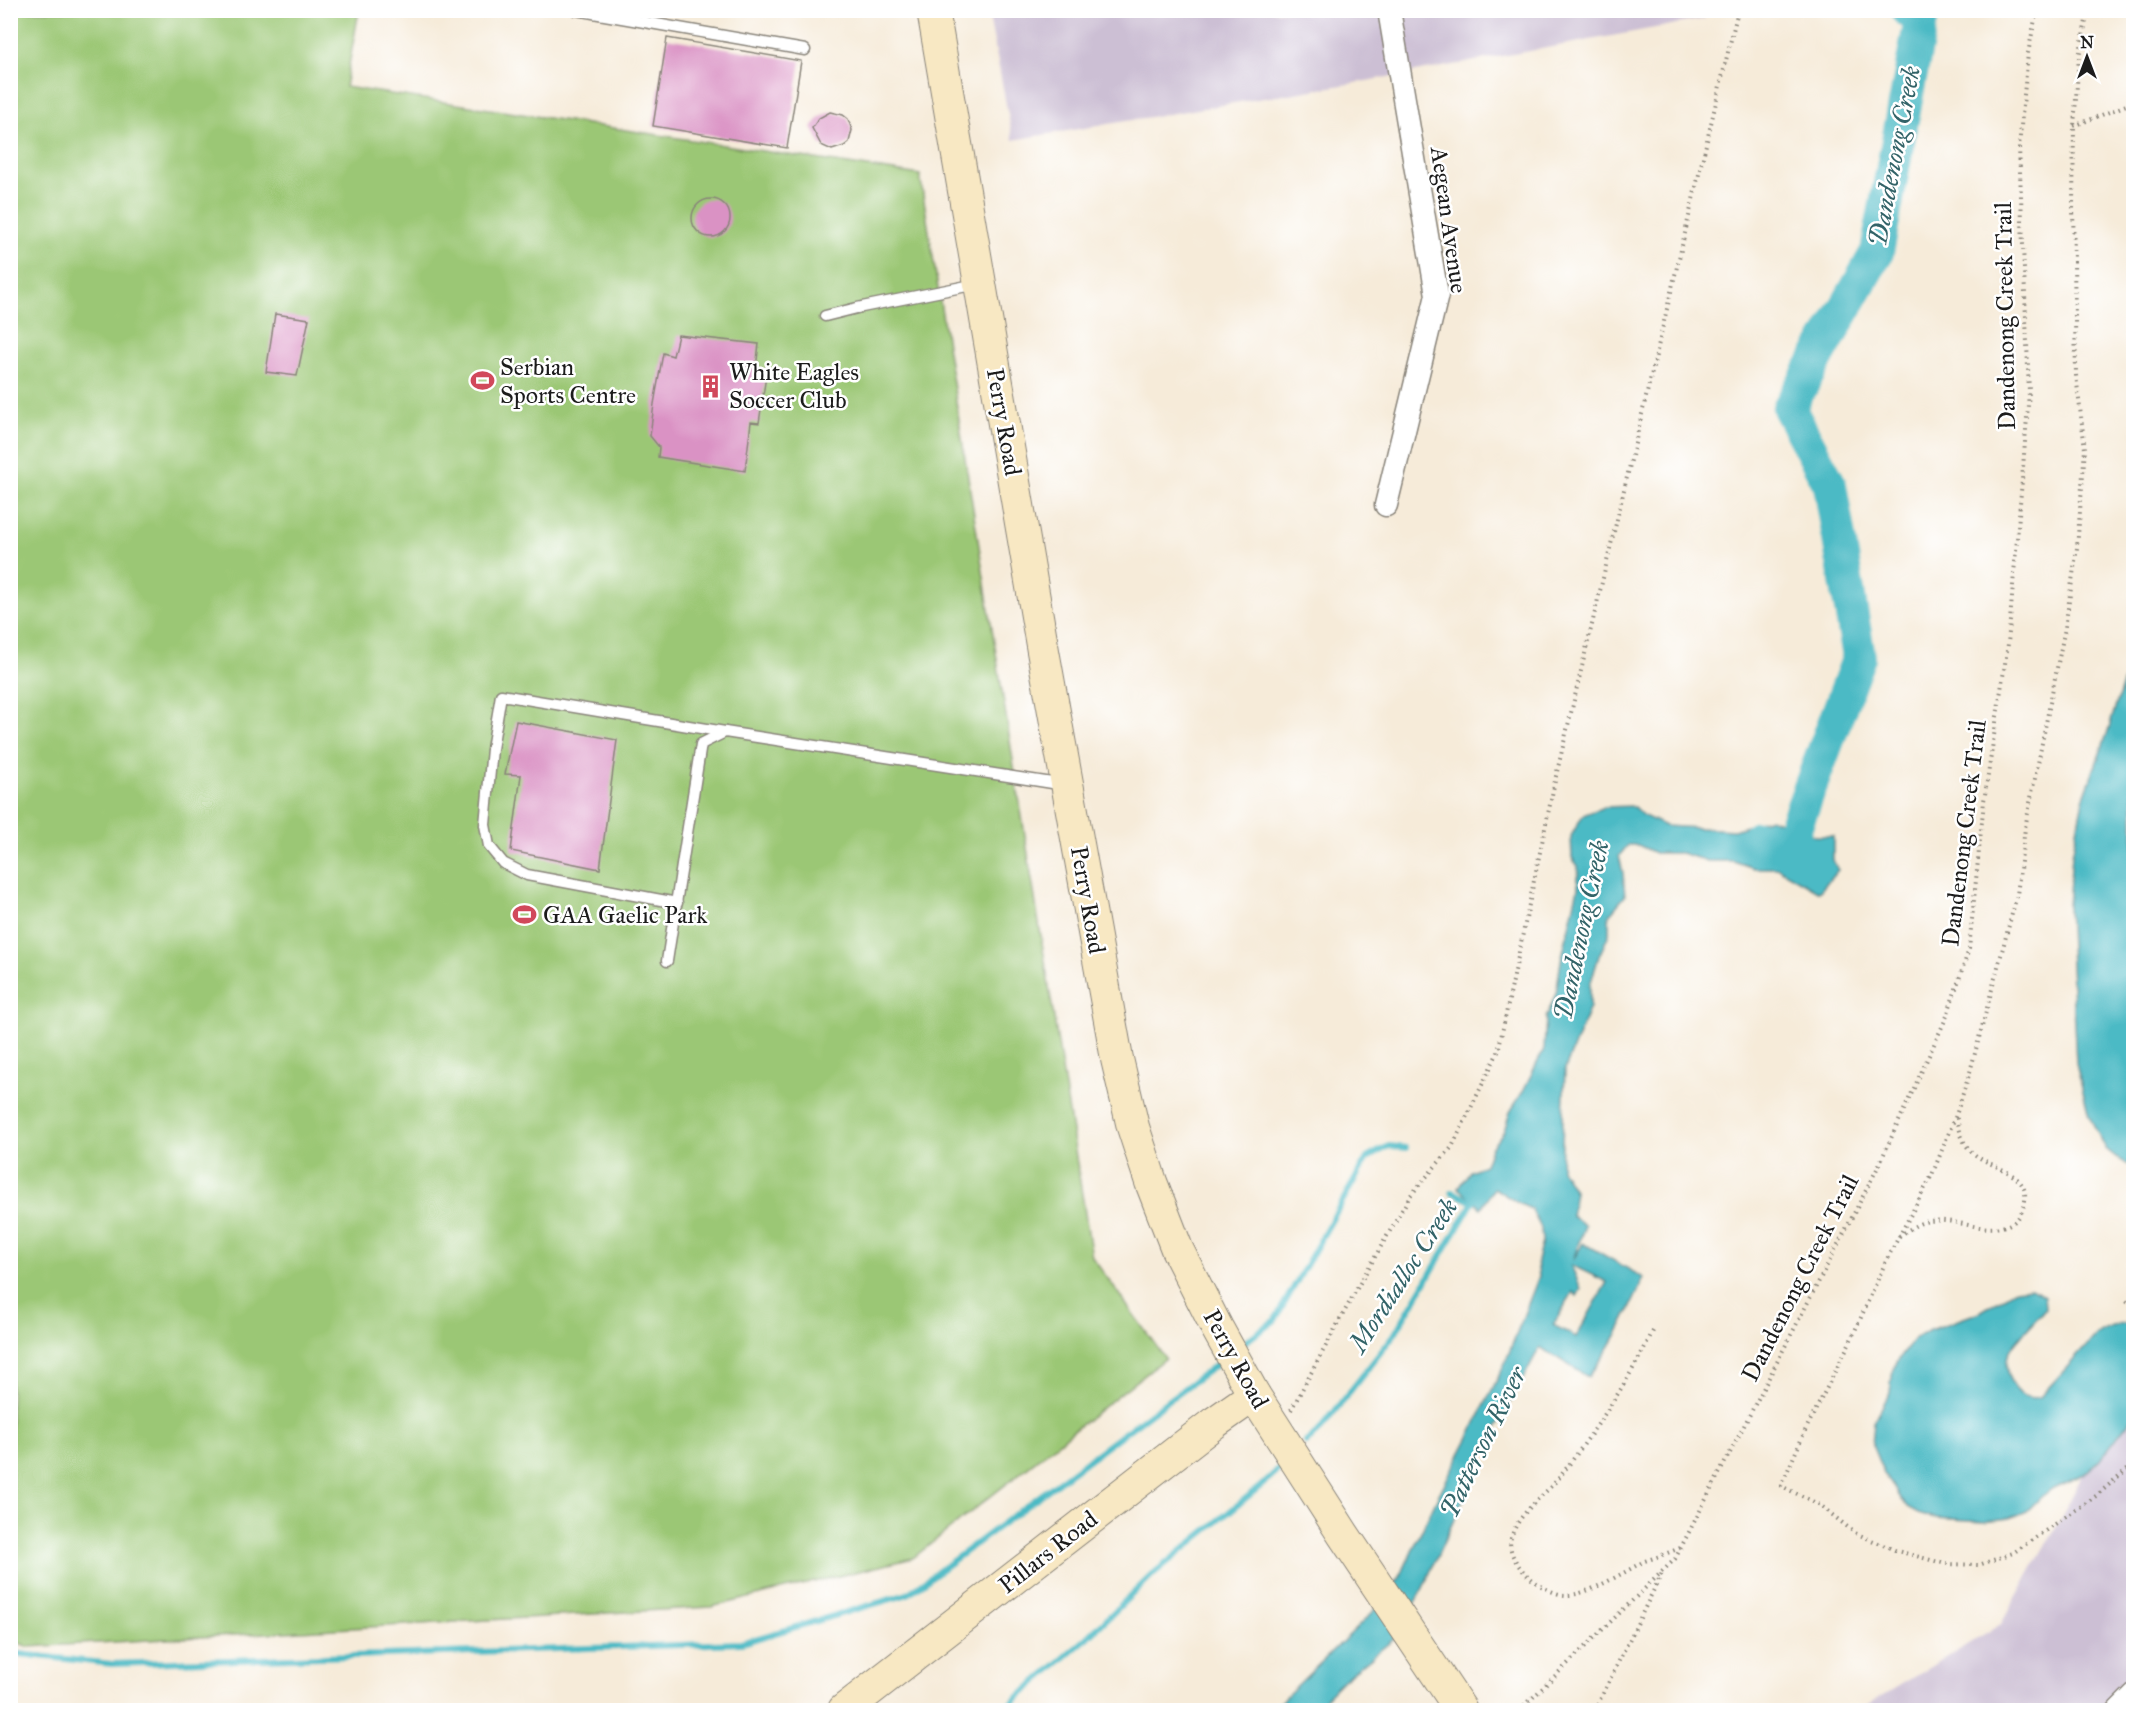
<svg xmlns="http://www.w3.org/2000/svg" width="2144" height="1721" viewBox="0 0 2144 1721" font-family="'IM FELL Great Primer',serif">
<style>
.industrial{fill:#ccbfd4}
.green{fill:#9bc774;stroke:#5c7248;stroke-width:1.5}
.water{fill:#4cbac5;stroke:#346b70;stroke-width:1.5;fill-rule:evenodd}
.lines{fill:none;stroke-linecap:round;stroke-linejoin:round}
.stream{stroke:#4cbac5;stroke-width:6}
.river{stroke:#4cbac5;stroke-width:34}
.building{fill:#da92c4}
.service-casing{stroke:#89847a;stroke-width:13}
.minor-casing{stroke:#89847a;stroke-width:25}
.secondary-casing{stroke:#89847a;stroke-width:34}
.path{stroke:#89847a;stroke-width:4;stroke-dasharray:1.5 4.5;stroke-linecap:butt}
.service{stroke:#fff;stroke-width:10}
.minor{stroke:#fff;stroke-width:22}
.secondary{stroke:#f8e8c3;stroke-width:32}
.labels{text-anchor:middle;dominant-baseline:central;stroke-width:5;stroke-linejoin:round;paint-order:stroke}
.street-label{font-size:24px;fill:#1c1c1c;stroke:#fff}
.poi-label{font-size:24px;fill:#1c1c1c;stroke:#fff;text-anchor:start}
.water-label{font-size:26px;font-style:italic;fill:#326368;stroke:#fff}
</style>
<rect width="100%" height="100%" fill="#fff"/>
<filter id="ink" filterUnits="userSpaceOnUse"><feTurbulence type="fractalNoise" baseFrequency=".0167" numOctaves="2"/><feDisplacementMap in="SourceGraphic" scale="12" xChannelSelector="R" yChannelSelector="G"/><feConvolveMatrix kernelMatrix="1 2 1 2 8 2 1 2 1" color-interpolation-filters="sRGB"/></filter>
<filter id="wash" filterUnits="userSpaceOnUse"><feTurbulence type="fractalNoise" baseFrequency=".008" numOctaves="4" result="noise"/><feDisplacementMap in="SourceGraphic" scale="24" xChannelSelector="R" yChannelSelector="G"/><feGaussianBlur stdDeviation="1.35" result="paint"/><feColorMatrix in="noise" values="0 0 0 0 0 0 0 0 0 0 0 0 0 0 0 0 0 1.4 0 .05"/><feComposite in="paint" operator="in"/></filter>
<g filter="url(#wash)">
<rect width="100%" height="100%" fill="#f6ebd9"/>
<g class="industrial">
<path d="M988,11h719l-3,8 -332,61 -359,60z"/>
<path d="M2133,1374v336h-274l142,-86 59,-104z"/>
</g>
<path class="green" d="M11,11h348l-14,76 575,88 172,1082 73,101 -252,200 -202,49 -682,40 -18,-7z"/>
<g class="water">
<path d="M2133,639l1,527h-2l-10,-4 -16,-13 -17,-33 -13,-53 -8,-157 4,-51 11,-55 24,-66 22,-70z"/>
<path d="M1633,806l9,9 23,11 69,4 36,-12 45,18h18v24l5,10 -19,22 -41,-24h-24l-21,-7h-26l-26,-8h-26l-17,-8h-10l-9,11 4,17 2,23 -16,19v19l-10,22 -9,29v22l-25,62 -4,100 14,23 -4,24 14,9 -12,35 10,-17 61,35c-16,35 -31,69 -56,99l-48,-30 -50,93 -67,148 -29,51 -51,41 -30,30h-45l9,-5 96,-93 27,-35 37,-79 34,-65 34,-70 34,-87 -2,-15 5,-19 -1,-14 -10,-19 -13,-6 -24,-15 -13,20 -23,-20 12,-17 15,-6 6,-17 13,-17 6,-19 12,-19 22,-44 2,-31 10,-25 5,-32 17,-73v-22l-6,-8 -1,-22 12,-21 21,-8zM1571,1265l36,17 -31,55 -23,-12 20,-33 4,4 4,-7z"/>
<path d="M2031,1288l13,8 1,12c-18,27 -56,45 -30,80 7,9 13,11 25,9l58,-64c12,-8 22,-9 35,-9v88l-5,11 -29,38 -15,13 -31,14 -12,9 -14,14 -17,7 -26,3 -49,-3 -17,-5 -11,-6 -23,-33 -12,-29 2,-23 16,-30 3,-23 7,-12 13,-17 15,-9 52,-19 35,-22z"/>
</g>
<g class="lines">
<g class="stream">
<path d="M1452,1192l21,10"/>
<path d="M1245,1342l30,-22 92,-162 22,-12 17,2"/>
<path d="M1306,1442l14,-12 74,-95 79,-133 6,-7"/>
<path d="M10,1653l102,11 629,-21 167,-49 309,-230"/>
<path d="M1003,1710l83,-71 67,-65 109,-89 19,-18"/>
</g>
<path class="river" d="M1758,838l32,3 69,-184 -29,-172 -41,-77 88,-156 44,-232 -14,-10"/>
</g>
<g id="blocks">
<g class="building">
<path d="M667,38l134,23 -14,87 -134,-22z"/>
<path d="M830,112l13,3 5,4 4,11 -3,12 -5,4 -12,4 -11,-5 -9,-17 7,-10z"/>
<circle cx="711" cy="218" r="19"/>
<path d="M275,314l34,5 -12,57 -31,-4z"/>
<path d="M678,335l81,9 -3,24 11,1 -8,54 -8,-1 -6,49 -87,-14 1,-10 -9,-11 4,-32 9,-51 10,3z"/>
<path d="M516,721l101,19 -17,129 -89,-18 10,-76 -16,-1z"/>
</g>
</g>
</g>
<g filter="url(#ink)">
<use href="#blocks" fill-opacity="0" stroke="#89847a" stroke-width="1.5"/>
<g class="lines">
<defs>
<g id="service">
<path d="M576,10l229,40"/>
<path d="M825,316l32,-8 120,-24"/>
<path d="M677,903l-150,-28 -24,-12 -14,-17 -4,-21 7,-76 9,-54 224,37"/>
<path d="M667,961l34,-217 24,-12 340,53"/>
</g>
<g id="minor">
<path d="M1386,505l51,-210 -48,-285"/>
<path d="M2119,1710l15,-15"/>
</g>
<g id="secondary">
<path d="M933,10l110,641 74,408 16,68 18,55 26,67 40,79 37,67 89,139 118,176"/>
<path d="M844,1710l370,-287 40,-28"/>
</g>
</defs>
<use href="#service" class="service-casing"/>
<use href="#minor" class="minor-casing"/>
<use href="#secondary" class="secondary-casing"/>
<g class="path">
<path d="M2088,10l-9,47 -5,69 -1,79 3,170 9,74 -8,99 -12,80 -40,200 -8,67 -47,177 -14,43 -24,60 -45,84 -37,83 -45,89 -24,55 39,19 35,28 42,18 49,13 33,1 34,-12 83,-57 38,-33"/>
<path d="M2074,126l60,-24"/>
<path d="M1899,1236c7,-4 13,-9 20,-12 26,-11 55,8 82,3 10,-2 17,-6 21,-16 17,-41 -36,-41 -53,-62 -8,-9 -10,-22 -13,-34"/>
<path d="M2126,1301l8,6"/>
<path d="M1653,1331c-25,51 -57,98 -91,143 -17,22 -43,37 -51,64 -7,24 32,56 55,57 22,1 59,-24 79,-34 12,-4 23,-8 35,-13"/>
<path d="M1291,1410l69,-127 50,-87 42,-49 46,-95 58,-276 182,-766"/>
<path d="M10,1704l26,6"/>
<path d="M1520,1710l155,-151 202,-390 70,-153 22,-67 15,-148 24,-157 14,-164 7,-88 -10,-245 9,-94 9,-43"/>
<path d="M1595,1710l67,-137"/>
</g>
<use href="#service" class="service"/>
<use href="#minor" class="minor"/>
<use href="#secondary" class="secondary"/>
</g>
</g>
<defs>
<symbol id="stadium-bare" viewBox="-9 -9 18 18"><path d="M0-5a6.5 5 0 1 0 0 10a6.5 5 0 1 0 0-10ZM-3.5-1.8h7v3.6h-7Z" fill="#d1495b" stroke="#fff" stroke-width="2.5" paint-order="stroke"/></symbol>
<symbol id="building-bare" viewBox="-9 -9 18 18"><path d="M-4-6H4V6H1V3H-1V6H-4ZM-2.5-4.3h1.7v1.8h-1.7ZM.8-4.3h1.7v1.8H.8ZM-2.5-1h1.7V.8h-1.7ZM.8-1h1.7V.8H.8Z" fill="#d1495b" stroke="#fff" stroke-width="2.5" paint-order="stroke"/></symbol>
</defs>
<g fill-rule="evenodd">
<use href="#stadium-bare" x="466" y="364" width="33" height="33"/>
<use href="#building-bare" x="694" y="370" width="33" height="33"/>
<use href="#stadium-bare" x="508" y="898" width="33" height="33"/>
</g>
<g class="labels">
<g class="street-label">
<text transform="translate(1449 220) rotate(82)">Aegean Avenue</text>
<text transform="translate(2005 316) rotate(-91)">Dandenong Creek Trail</text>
<text transform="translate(1004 422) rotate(80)">Perry Road</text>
<text transform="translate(1964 833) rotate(-83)">Dandenong Creek Trail</text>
<text transform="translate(1088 900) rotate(80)">Perry Road</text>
<text transform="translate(1800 1278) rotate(-63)">Dandenong Creek Trail</text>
<text transform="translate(1236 1359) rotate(61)">Perry Road</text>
<text transform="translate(1048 1552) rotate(-38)">Pillars Road</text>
</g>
<g class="poi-label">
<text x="500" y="367">Serbian<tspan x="500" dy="28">Sports Centre</tspan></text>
<text x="729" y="372">White Eagles<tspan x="729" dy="28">Soccer Club</tspan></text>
<text x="543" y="915">GAA Gaelic Park</text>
</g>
<g class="water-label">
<text transform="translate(1894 156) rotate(-79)">Dandenong Creek</text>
<text transform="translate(1581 930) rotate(-78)">Dandenong Creek</text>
<text transform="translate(1403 1275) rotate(-57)">Mordialloc Creek</text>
<text transform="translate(1483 1442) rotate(-64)">Patterson River</text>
</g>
</g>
<rect width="2144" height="1721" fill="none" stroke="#fff" stroke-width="36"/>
<g transform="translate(2087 57)" stroke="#ffffff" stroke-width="4.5" paint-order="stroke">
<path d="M0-4.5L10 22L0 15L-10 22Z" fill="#1c1c1c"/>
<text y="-9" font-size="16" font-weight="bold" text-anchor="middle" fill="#1c1c1c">N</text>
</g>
</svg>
